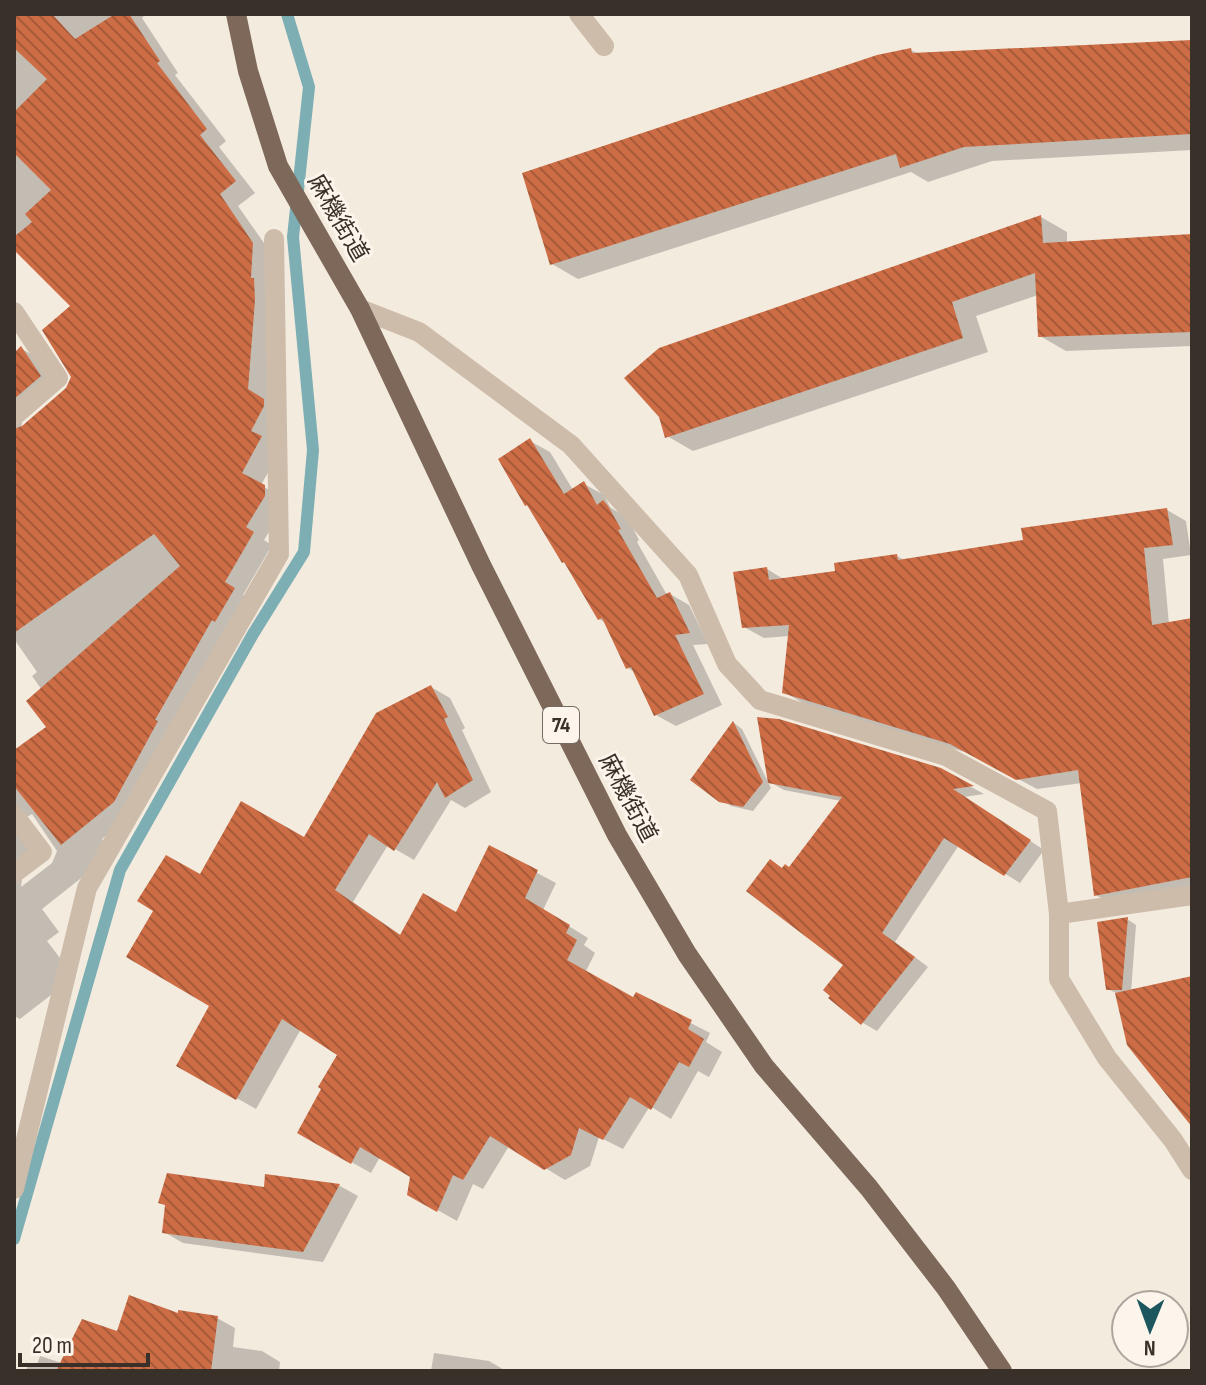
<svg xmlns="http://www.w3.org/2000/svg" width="1206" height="1385" viewBox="0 0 1206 1385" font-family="'Sofia Sans Condensed','Noto Sans JP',sans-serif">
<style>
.shadow{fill:#0003;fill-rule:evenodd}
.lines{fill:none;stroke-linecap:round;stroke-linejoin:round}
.stream{stroke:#7caeb3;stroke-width:12}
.building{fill:url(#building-back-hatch)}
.minor{stroke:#cdbcaa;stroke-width:20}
.major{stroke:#7d685a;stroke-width:20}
.labels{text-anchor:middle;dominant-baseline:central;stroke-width:6;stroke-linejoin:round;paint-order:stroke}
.shield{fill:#fbf5ec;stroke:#746b64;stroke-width:2}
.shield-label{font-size:22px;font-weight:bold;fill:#3a302a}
.street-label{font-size:24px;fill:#3a302a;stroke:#fbf5ec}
</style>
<defs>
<pattern id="building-back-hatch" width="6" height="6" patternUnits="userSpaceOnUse" patternTransform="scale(2)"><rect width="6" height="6" fill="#cc6d45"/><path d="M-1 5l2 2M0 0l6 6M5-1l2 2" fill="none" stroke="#a75a3a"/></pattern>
</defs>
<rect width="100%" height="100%" fill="#f4ebdf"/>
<g class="shadow">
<path d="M14,14h132l-4,4 36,55 -3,2 51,66 -7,6 36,46 -17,13 35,50 8,194 -20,35 23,14v9l-20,32 8,5 -29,50 10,6 -119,212 -32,26 9,12 -12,13 -57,45 17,23 -12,9 23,30 -10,17 -40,31 -6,-3v-264l34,-24 -6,-38 -10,-14 5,-4 -23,-33v-284l8,-6 19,11 19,28 -38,34 -1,8 51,-46 1,-78 -59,-59zM32,814l25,37 -5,12 -31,24 1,-8 20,-18 -20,-41z"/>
<path d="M1192,41v109l-200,11 -64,21 -17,-10 -333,107 -26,-15 359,-214 8,4z"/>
<path d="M1041,217l26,15v11l125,-7v110l-126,5 -26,-15 -2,-41 -62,21 12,36 -295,99 -26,-15z"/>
<path d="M530,441l20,11 23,38 11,-6 20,11 6,12 18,12 11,21 -2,2 30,53 3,-1 19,11 19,39 -15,1 29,60 -46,21 -20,-11 -20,-42 -8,-5 -22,-45 -7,-4 -31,-54 -5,-3 -32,-54 -5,-3z"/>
<path d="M1167,510l19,11 5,34 -28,4 6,65 23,-4v271l-77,15 -19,-11 -14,-112 -45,6 -66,-35 -168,-51 -19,-11 6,-56 -26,2 -20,-11 23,-58 18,11 52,-7 60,-17 9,5 119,-19z"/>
<path d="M431,687l19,11 15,30 -3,2 29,62 -26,16 -14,-8 -37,60 -26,-15 -35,57 49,34 55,-22 33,-66 66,35 -13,27 45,28 -4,7 11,8 -10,20 49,27 3,-5 73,38 -4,9 16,10 -13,25 -11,-6 -27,48 -21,-13 -27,43 -24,-12 -9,29 -25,14 -56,-34 -26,43 -10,-5 -16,37 -48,-27 3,-18 -32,-19 -9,16 -72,-40 41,-79 -39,-25 -45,80 -78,-44 34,-60 -11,-128 103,-37z"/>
<path d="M734,723l8,6 29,59 -18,23 -22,-5 -10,-6z"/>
<path d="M940,770l44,24 -20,3 80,53 -24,33 -61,-38 -64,97 33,25 -51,64 -14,-8 -18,-58 -62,-96h7l51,-68 -57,-11 -16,-9z"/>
<path d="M1127,919l9,6 -5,67 61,-14v136l-74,-120 -10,-5z"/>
<path d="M267,1177l73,9 18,10 -35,66 -140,-19 -19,-11 3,-26 -7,-4 106,-13z"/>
<path d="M180,1316l37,2 18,10 -2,19 29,4 18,11 -1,9h-253l2,-6 8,2 4,-11 22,7 57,-30z"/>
<path d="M434,1353l55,8 17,10h-75z"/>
</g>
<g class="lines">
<path class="stream" d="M14,1239l106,-369 133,-236 51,-82 9,-102 -20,-213 16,-150 -22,-73"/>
</g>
<g class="building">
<path d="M14,14h38l23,25 40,-25h14l31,47 -3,2 50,66 -7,6 36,46 -16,13 33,49 -2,35h3l1,22 -7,89 16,10v7l-13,25 11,5 -20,37 23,12v11l-19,31 8,5 -29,50 10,6 -20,34 -3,-2 -57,100 3,1 -44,81 -53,43 -47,-59v-36l32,-23 -20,-26 154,-135 -26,-32 -140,99v-204l8,-3 44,-38 5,-11 -29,-47 28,-24 -56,-56v-13l18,-15 -7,-8 26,-24 -37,-37v-41l33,-33 -33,-31z"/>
<path d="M1192,40v94l-228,13 -64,21 -4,-14 -346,111 -28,-92 355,-118 34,-7 1,5z"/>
<path d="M1041,215l2,28 149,-9v98l-154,5 -3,-64 -83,29 11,36 -298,100 -6,-21 -35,-39 35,-30z"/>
<path d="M21,346l20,30 -27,23v-46z"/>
<path d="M530,438l34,56 20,-13 13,24 6,-5 5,6 13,23 -3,1 39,68 13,-6 20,41 -15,2 29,59 -50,22 -23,-49 -5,2 -24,-51 -4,2 -34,-58 -2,1 -35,-58 -2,1 -27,-47z"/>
<path d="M1167,508l6,37 -29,3 8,77 40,-7v259l-98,19 -16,-126 -62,10 -66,-36 -168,-51 7,-68 -47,3 -9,-56 34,-5 2,13 66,-9 -1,-8 63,-9 1,6 125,-20 -2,-12z"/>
<path d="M431,685l17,32 -4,2 29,61 -28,18 -8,-16 -43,69 -25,-17 -34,56 65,45 23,-42 33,19 33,-67 49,25 -13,28 45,27 -4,8 11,7 -10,20 66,37 3,-5 56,28 -4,9 16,10 -15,28 -10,-5 -28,48 -21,-13 -27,43 -24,-12 -8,27 -27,15 -54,-34 -27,44 -10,-5 -16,37 -30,-17 3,-18 -50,-30 -9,17 -54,-31 24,-44 -3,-2 19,-32 -55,-36 -46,81 -60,-34 33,-60 -83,-49 27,-46 -16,-10 29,-46 34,19 41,-73 63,36 72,-124z"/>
<path d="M757,717l22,2 162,49 33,18 -21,3 78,51 -27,36 -60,-38 -62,95 33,24 -54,68 -33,-27 2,-2 -7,-6 20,-25 -97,-74 24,-32 12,9 3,-4 4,3 53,-70 -74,-14z"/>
<path d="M733,721l30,61 -20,25 -24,-5 -29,-22z"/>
<path d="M1128,917l-6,73h-16l-9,-68z"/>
<path d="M1192,976v151l-65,-82 -12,-52z"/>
<path d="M167,1173l97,14 1,-13 75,10 -37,68 -141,-19 3,-28 -7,-2z"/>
<path d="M129,1295l49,18v-3l40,6 -7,55h-155l26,-52 35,12z"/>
</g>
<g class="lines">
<g class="minor">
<path d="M579,14l25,32"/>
<path d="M360,309l59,23 152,113 117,130 39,89 33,36 186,56 101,55 12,103v65l48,79 66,82 19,30"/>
<path d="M14,312l44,66 -44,38"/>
<path d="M14,815l28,37 -28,21"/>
<path d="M1059,914l133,-19"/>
<path d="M14,1189l73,-301 192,-334 -5,-315"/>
</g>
<path class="major" d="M236,14l12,57 30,95 82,143 121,256 136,270 70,119 77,112 105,122 77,100 56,83"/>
</g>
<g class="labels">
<rect class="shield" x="543" y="707" width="36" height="36" rx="6"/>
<g class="shield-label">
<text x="561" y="725">74</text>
</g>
<g class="street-label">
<text transform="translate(338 218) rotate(60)">麻機街道</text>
<text transform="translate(628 798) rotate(62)">麻機街道</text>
</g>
</g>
<rect width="1206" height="1385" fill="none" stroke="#3a302a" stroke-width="32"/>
<g transform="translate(1150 1329) rotate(181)"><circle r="38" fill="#fbf5ec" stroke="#aea69e" stroke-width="2"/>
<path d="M0-6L14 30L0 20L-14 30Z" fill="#1c565f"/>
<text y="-12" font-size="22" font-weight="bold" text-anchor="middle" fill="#3a302a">N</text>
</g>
<path d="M20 1353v12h128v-12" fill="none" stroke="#3a302a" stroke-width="4"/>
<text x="32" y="1353" font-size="24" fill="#3a302a" stroke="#fbf5ec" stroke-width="6" paint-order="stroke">20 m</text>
</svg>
